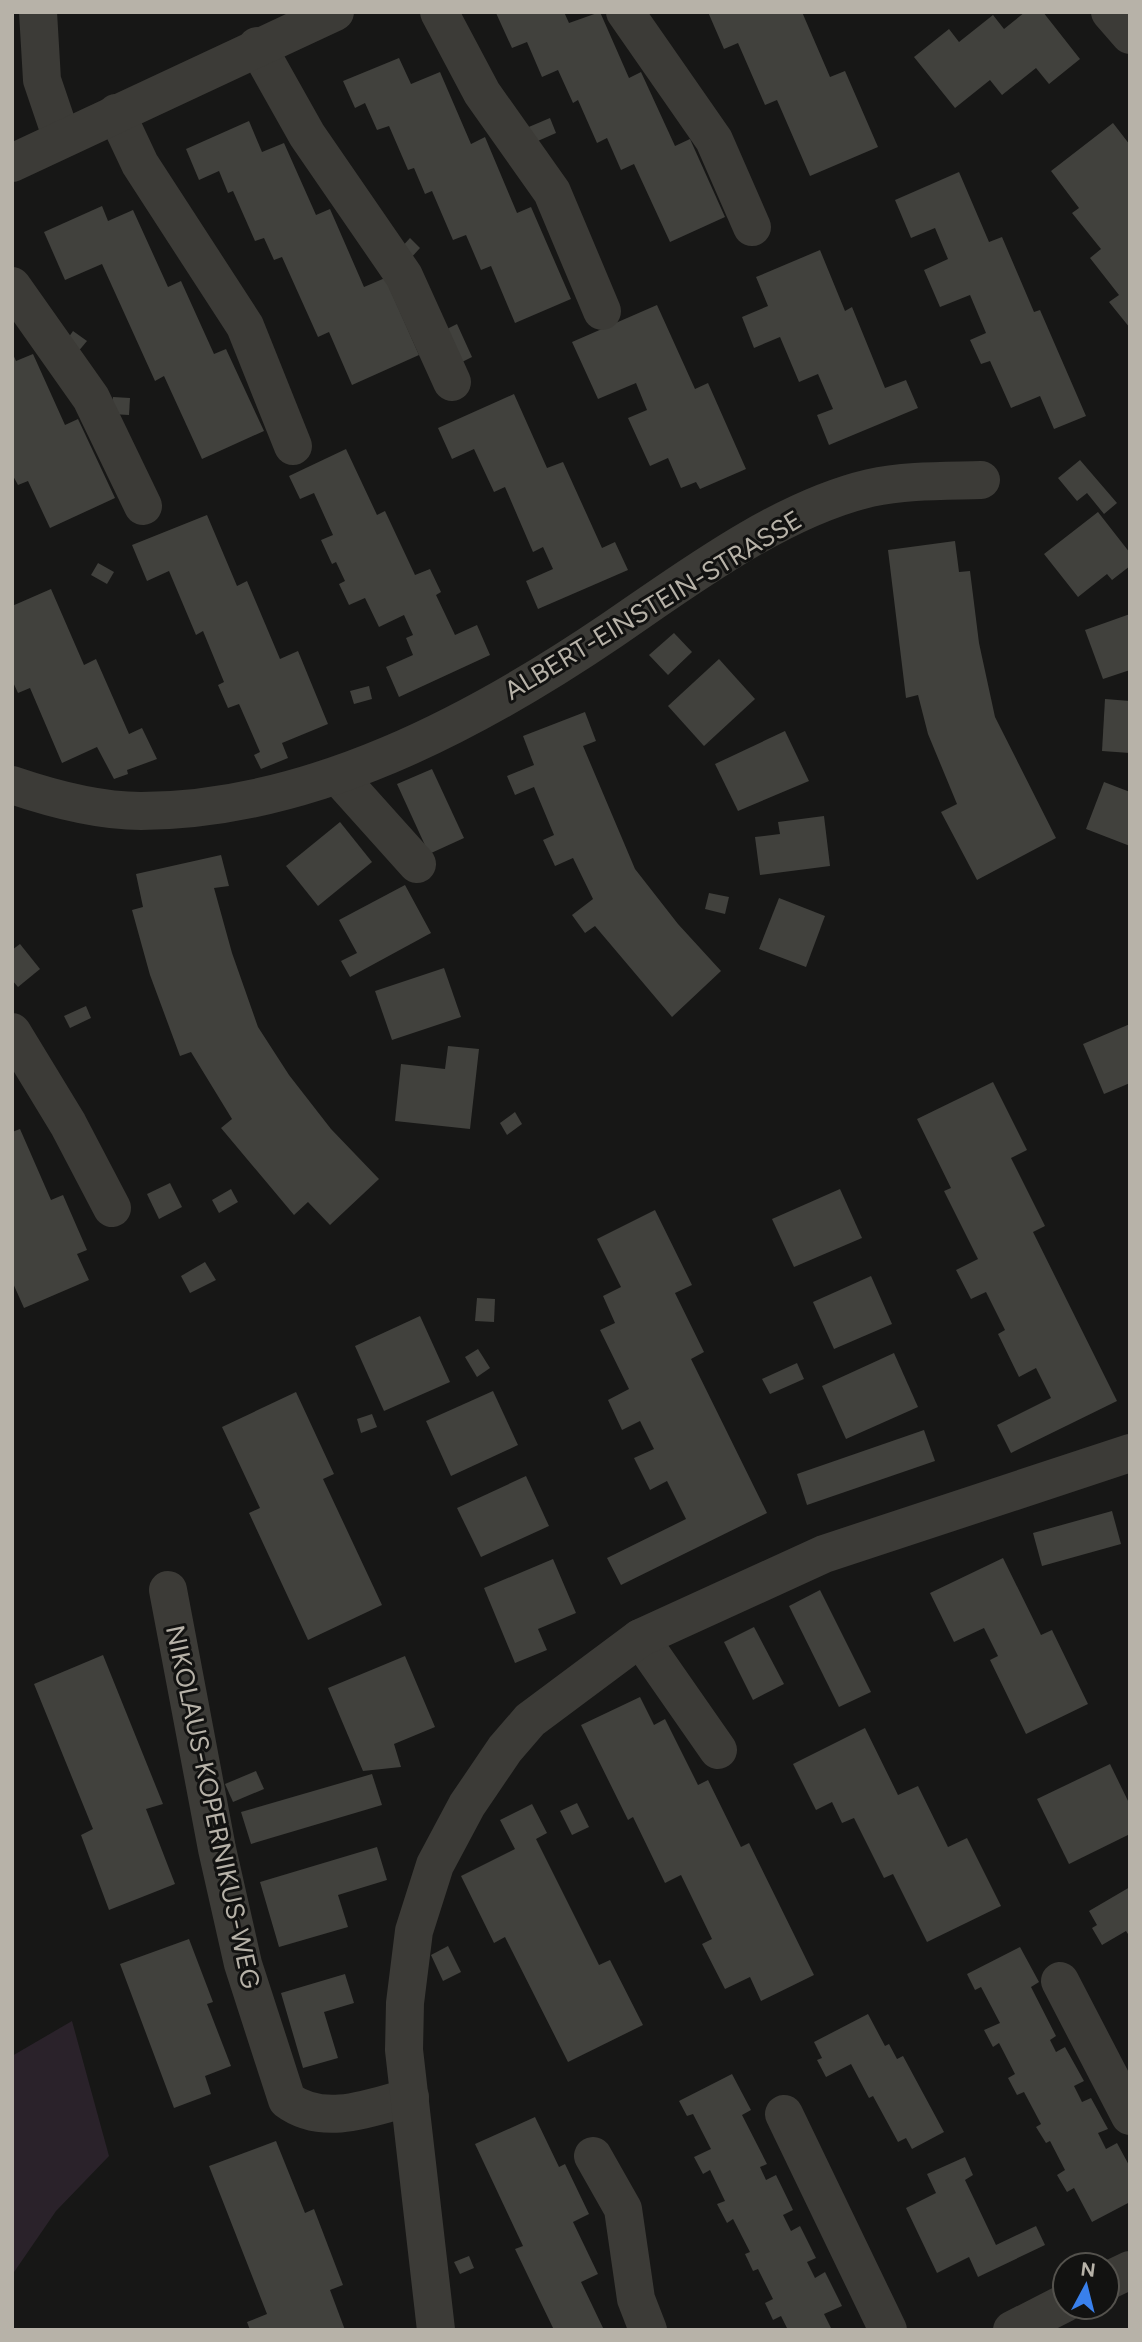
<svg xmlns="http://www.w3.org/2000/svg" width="1142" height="2342" viewBox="0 0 1142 2342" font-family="Figtree,sans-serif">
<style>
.green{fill:#2a222a}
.building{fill:#41413d}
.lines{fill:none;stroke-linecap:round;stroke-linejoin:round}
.minor{stroke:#3c3b37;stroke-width:38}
.labels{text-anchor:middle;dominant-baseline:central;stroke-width:6;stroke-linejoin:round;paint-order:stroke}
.street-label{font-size:26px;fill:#b7b2a8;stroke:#121211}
</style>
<rect width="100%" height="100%" fill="#171716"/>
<path class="green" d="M72,2021l37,135 -53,55 -44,64v-219z"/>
<g class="building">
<path d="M564,12l5,11 31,-11 29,66 12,-6 34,74 15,-7 35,78 -55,25 -36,-78 -13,6 -14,-32 -10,5 -19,-43 -5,3 -15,-33 -16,7 -15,-35 -15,6 -16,-35z"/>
<path d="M708,12h94l28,65 15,-6 33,76 -68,29 -33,-76 -12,5 -27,-62 -14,6z"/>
<path d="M1025,12h18l37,47 -31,25 -13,-16 -34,27 -12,-15 -35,28 -41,-51 35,-28 10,13 34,-27 11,14z"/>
<path d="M399,58l12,26 29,-12 31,72 14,-7 32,76 14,-6 40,92 -56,24 -24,-57 -10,4 -15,-35 -13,5 -21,-49 -7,3 -11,-26 -6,2 -19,-44 -12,4 -12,-27 -10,5 -12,-27z"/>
<path d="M550,118l6,15 -25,11 -7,-15z"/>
<path d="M249,121l13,31 22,-9 32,72 14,-6 34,78 21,-9 34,77 -67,30 -23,-53 -11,5 -36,-80 -8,3 -10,-22 -9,3 -22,-50 -5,2 -9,-22 -20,9 -13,-31z"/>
<path d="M1113,123l17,22v183l-21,-26 10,-7 -29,-37 11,-9 -29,-36 7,-5 -28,-37z"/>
<path d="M959,172l30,70 13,-5 32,75 6,-2 46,106 -32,13 -14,-33 -29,12 -21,-47 -9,3 -11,-24 16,-7 -16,-38 -30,12 -16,-37 24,-11 -13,-31 -24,10 -16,-38z"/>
<path d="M102,206l6,15 25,-11 35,77 13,-6 33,73 12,-5 38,82 -62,28 -38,-83 -9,5 -53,-117 -37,16 -21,-48z"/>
<path d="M410,238l10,10 -10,11 -10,-10z"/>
<path d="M820,250l25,61 7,-4 33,81 21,-8 12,28 -89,37 -12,-30 16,-6 -15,-35 -19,8 -19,-45 -26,11 -12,-31 26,-11 -12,-29z"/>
<path d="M657,305l38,84 13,-6 38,86 -46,20 -4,-7 -15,6 -13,-30 -18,8 -22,-48 19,-8 -11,-27 -38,16 -26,-57z"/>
<path d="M457,324l15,33 -16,8 -15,-33z"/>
<path d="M73,331l14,10 -10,12 -13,-9z"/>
<path d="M12,352l4,9 17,-7 32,71 13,-6 37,79 -65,30 -22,-47 -10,4 -6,-11z"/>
<path d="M514,394l33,74 16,-6 39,86 13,-6 13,28 -90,39 -12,-28 27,-12 -10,-22 -10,5 -28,-65 -11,5 -20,-43 -22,10 -14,-31z"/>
<path d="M113,397l17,1 -1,17 -18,-1z"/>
<path d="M346,449l31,66 8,-4 30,64 15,-6 11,23 -5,3 19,40 22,-10 13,30 -91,42 -13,-30 27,-12 -7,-17 7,-3 -9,-20 -25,12 -14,-29 -16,7 -10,-21 6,-3 -9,-19 -4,2 -11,-24 12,-5 -19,-42 -14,6 -11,-23z"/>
<path d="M1080,460l37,43 -13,11 -17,-21 -10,8 -19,-23z"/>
<path d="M1098,512l32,41v13l-18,14 -5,-6 -29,23 -34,-43z"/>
<path d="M207,515l30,71 10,-5 33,78 18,-8 30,73 -46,19 6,15 -27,11 -7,-14 6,-3 -21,-48 -11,4 -10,-23 6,-3 -21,-51 -7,4 -27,-64 -22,10 -15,-36z"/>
<path d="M955,541l4,31 11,-1 9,72 16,74 61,121 -79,42 -36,-68 16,-8 -29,-70 -10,-39 -12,3 -18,-148z"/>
<path d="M98,563l16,9 -7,12 -16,-9z"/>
<path d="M51,589l33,76 12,-6 33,75 13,-6 15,31 -30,11 1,4 -14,5 -17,-32 -35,16 -32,-75 -12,5 -6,-13v-74z"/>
<path d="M1130,614v56l-27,9 -18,-49z"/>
<path d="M674,633l18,19 -24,23 -19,-20z"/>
<path d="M719,659l36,40 -51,47 -36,-40z"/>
<path d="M369,686l3,13 -18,5 -4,-13z"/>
<path d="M1105,699l25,2v52l-28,-2z"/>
<path d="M585,712l11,29 -13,5 52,123 43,55 43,47 -49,46 -77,-91 -10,7 -13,-18 21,-16 -20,-41 -18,8 -12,-26 11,-5 -20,-48 -19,8 -8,-19 27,-11 -11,-29z"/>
<path d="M785,731l24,50 -71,30 -23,-47z"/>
<path d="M432,769l32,69 -35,16 -32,-70z"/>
<path d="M1104,782l26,10v54l-44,-17z"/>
<path d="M824,816l6,50 -70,9 -5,-38 25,-3 -2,-12z"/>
<path d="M340,822l32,40 -54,44 -32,-40z"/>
<path d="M221,855l8,31 -15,2 18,65 26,74 31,48 42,54 48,50 -49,46 -22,-23 -14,13 -73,-87 11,-9 -41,-67 -11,4 -30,-81 -18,-65 11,-3 -7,-33z"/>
<path d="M405,885l26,48 -81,44 -9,-16 16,-8 -18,-33z"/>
<path d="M709,893l20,4 -4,17 -20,-5z"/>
<path d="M779,898l46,18 -19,51 -47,-18z"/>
<path d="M20,944l20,25 -22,18 -6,-7v-30z"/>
<path d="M444,968l17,49 -69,23 -17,-49z"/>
<path d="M86,1006l5,12 -21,10 -6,-12z"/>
<path d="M1130,1024v59l-26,11 -21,-50z"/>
<path d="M448,1046l31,3 -9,80 -75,-8 6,-57 44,5z"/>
<path d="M993,1082l34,68 -16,8 34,68 -12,6 84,169 -106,52 -14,-28 54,-27 -15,-30 -17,9 -21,-43 7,-4 -19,-38 -15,7 -15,-29 22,-11 -34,-68 7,-3 -34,-69z"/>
<path d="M515,1112l7,12 -15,11 -7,-12z"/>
<path d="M20,1129l31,71 12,-5 24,55 -10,4 12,26 -65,28 -12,-27v-149z"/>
<path d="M170,1183l12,24 -23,12 -12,-25z"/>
<path d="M231,1189l7,13 -19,11 -7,-13z"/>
<path d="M840,1189l22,49 -68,29 -22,-48z"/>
<path d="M655,1210l37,75 -17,8 29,59 -13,7 76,154 -146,72 -14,-27 79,-39 -19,-38 -17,9 -16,-32 20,-9 -14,-28 -18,9 -14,-30 21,-11 -29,-59 15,-7 -12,-27 18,-9 -24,-48z"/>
<path d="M205,1262l11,18 -26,13 -9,-17z"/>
<path d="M871,1276l21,48 -58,25 -21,-47z"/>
<path d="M477,1298l18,1 -1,23 -19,-1z"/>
<path d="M420,1316l30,66 -66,29 -29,-65z"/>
<path d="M478,1349l12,19 -13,9 -12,-20z"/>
<path d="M894,1353l24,54 -72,32 -24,-53z"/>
<path d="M797,1363l7,16 -34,15 -8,-15z"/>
<path d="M493,1391l25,54 -67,31 -25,-55z"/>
<path d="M296,1392l38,82 -11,5 59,126 -74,35 -59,-127 11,-5 -38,-81z"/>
<path d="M372,1414l5,13 -16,6 -4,-14z"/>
<path d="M924,1430l11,31 -128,44 -10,-31z"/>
<path d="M526,1476l23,50 -68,31 -24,-49z"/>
<path d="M1112,1511l9,33 -79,22 -9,-33z"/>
<path d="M1003,1558l38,77 11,-5 36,74 -62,30 -36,-74 8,-4 -14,-28 -30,14 -24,-49z"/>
<path d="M553,1559l23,54 -38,16 9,21 -32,13 -31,-75z"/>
<path d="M820,1590l51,102 -32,15 -50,-101z"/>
<path d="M754,1627l30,57 -31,16 -29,-58z"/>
<path d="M103,1655l60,149 -17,5 29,75 -66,26 -28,-75 12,-6 -59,-145z"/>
<path d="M405,1656l30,71 -41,17 7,23 -38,4 -35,-83z"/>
<path d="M640,1697l14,28 11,-6 33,66 10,-5 33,67 8,-4 65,132 -53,26 -11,-24 -25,12 -23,-45 10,-5 -31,-64 -16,8 -32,-66 -5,3 -47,-95z"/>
<path d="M865,1728l33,67 20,-9 30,61 19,-9 34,68 -74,36 -34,-68 -9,4 -30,-60 -12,5 -10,-21 -16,8 -23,-46z"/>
<path d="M1110,1764l20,41v29l-61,30 -32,-65z"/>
<path d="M256,1771l8,18 -31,13 -8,-18z"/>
<path d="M372,1774l10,31 -131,39 -10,-32z"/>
<path d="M577,1803l12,24 -17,8 -12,-24z"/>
<path d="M532,1804l15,29 -11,6 63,126 11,-5 33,65 -75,37 -63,-125 -11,6 -33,-67 54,-27 -15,-29z"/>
<path d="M377,1847l10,33 -49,15 10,32 -69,20 -19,-65z"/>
<path d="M1130,1887v50l-4,-6 -24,14 -10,-17 5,-3 -8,-14z"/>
<path d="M189,1939l24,63 -6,2 24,62 -26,10 6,18 -37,14 -54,-144z"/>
<path d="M448,1946l13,26 -18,9 -12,-26z"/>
<path d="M1020,1947l19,35 -8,5 25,49 -6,4 6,12 9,-5 19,34 -10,5 8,16 9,-4 17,31 -10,4 8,16 11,-6 13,24v35l-38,20 -18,-34 -7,4 -10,-17 8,-5 -15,-29 -4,2 -10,-16 5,-3 -17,-32 -7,3 -9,-17 7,-4 -16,-31 -6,4 -9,-17 16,-7 -19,-36 -6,3 -8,-16z"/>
<path d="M345,1974l9,29 -30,9 14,46 -35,10 -22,-75z"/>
<path d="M868,2014l17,32 4,-2 8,15 6,-3 41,76 -32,17 -6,-11 -8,4 -25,-46 -4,2 -18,-34 -25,13 -9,-17 5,-2 -8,-16z"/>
<path d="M732,2074l19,36 -9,5 25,49 -7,3 6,13 10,-5 17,35 -10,5 8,16 9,-5 16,32 -9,4 8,16 10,-6 17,34 -18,8 8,16h-44l-7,-14 -8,4 -8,-17 8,-4 -15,-30 -5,2 -8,-17 5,-2 -17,-33 -6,4 -10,-19 8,-3 -15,-31 -7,4 -9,-17 17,-8 -18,-35 -6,2 -8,-15z"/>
<path d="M535,2117l24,50 6,-3 24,50 -16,8 25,52 -17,8 23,48h-50l-39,-81 8,-3 -48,-102z"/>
<path d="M276,2141l29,72 9,-4 29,76 -13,5 15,40h-95l-3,-8 20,-8 -58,-148z"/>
<path d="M965,2157l8,18 -8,5 31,65 40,-19 9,19 -67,32 -9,-20 -32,16 -31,-65 30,-15 -9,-19z"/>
<path d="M469,2256l5,12 -14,6 -6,-12z"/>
</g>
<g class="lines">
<g class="minor">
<path d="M38,12l4,68 20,59"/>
<path d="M439,12l43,81 70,99 50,119"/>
<path d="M625,12l89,128 38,87"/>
<path d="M1110,12l20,23"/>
<path d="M257,46l50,89 97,141 48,106"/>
<path d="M116,113l24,51 105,162 48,120"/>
<path d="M12,163l323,-151"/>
<path d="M12,286l79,112 52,108"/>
<path d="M338,776l79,88"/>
<path d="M12,785c41,14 85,26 129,26 170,-1 334,-88 471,-181 76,-52 168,-121 258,-142 36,-8 75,-7 111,-8"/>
<path d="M12,1032l56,92 44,84"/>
<path d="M168,1590l49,259 26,115 44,136c36,27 84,8 123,-3"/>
<path d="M640,1638l78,112"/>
<path d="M1060,1981l70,135"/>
<path d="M784,2114l104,216"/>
<path d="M593,2156l30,53 13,90 12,31"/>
<path d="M1107,2281l23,-11"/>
<path d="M436,2330l-32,-280 1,-47 9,-72 21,-66 32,-60 38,-56 25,-29 110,-82 184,-84 306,-101"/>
<path d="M1012,2330l53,-27"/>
</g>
</g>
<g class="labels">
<g class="street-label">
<text transform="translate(653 605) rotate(-31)">ALBERT-EINSTEIN-STRASSE</text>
<text transform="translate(213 1807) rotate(78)">NIKOLAUS-KOPERNIKUS-WEG</text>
</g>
</g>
<rect width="1142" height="2342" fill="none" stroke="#b7b2a8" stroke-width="28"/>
<g transform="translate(1086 2286) rotate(7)"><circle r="33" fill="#121211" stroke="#54524d" stroke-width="2"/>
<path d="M0-5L12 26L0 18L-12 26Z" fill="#3980ec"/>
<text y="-10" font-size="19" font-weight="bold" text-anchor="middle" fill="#b7b2a8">N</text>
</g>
</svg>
